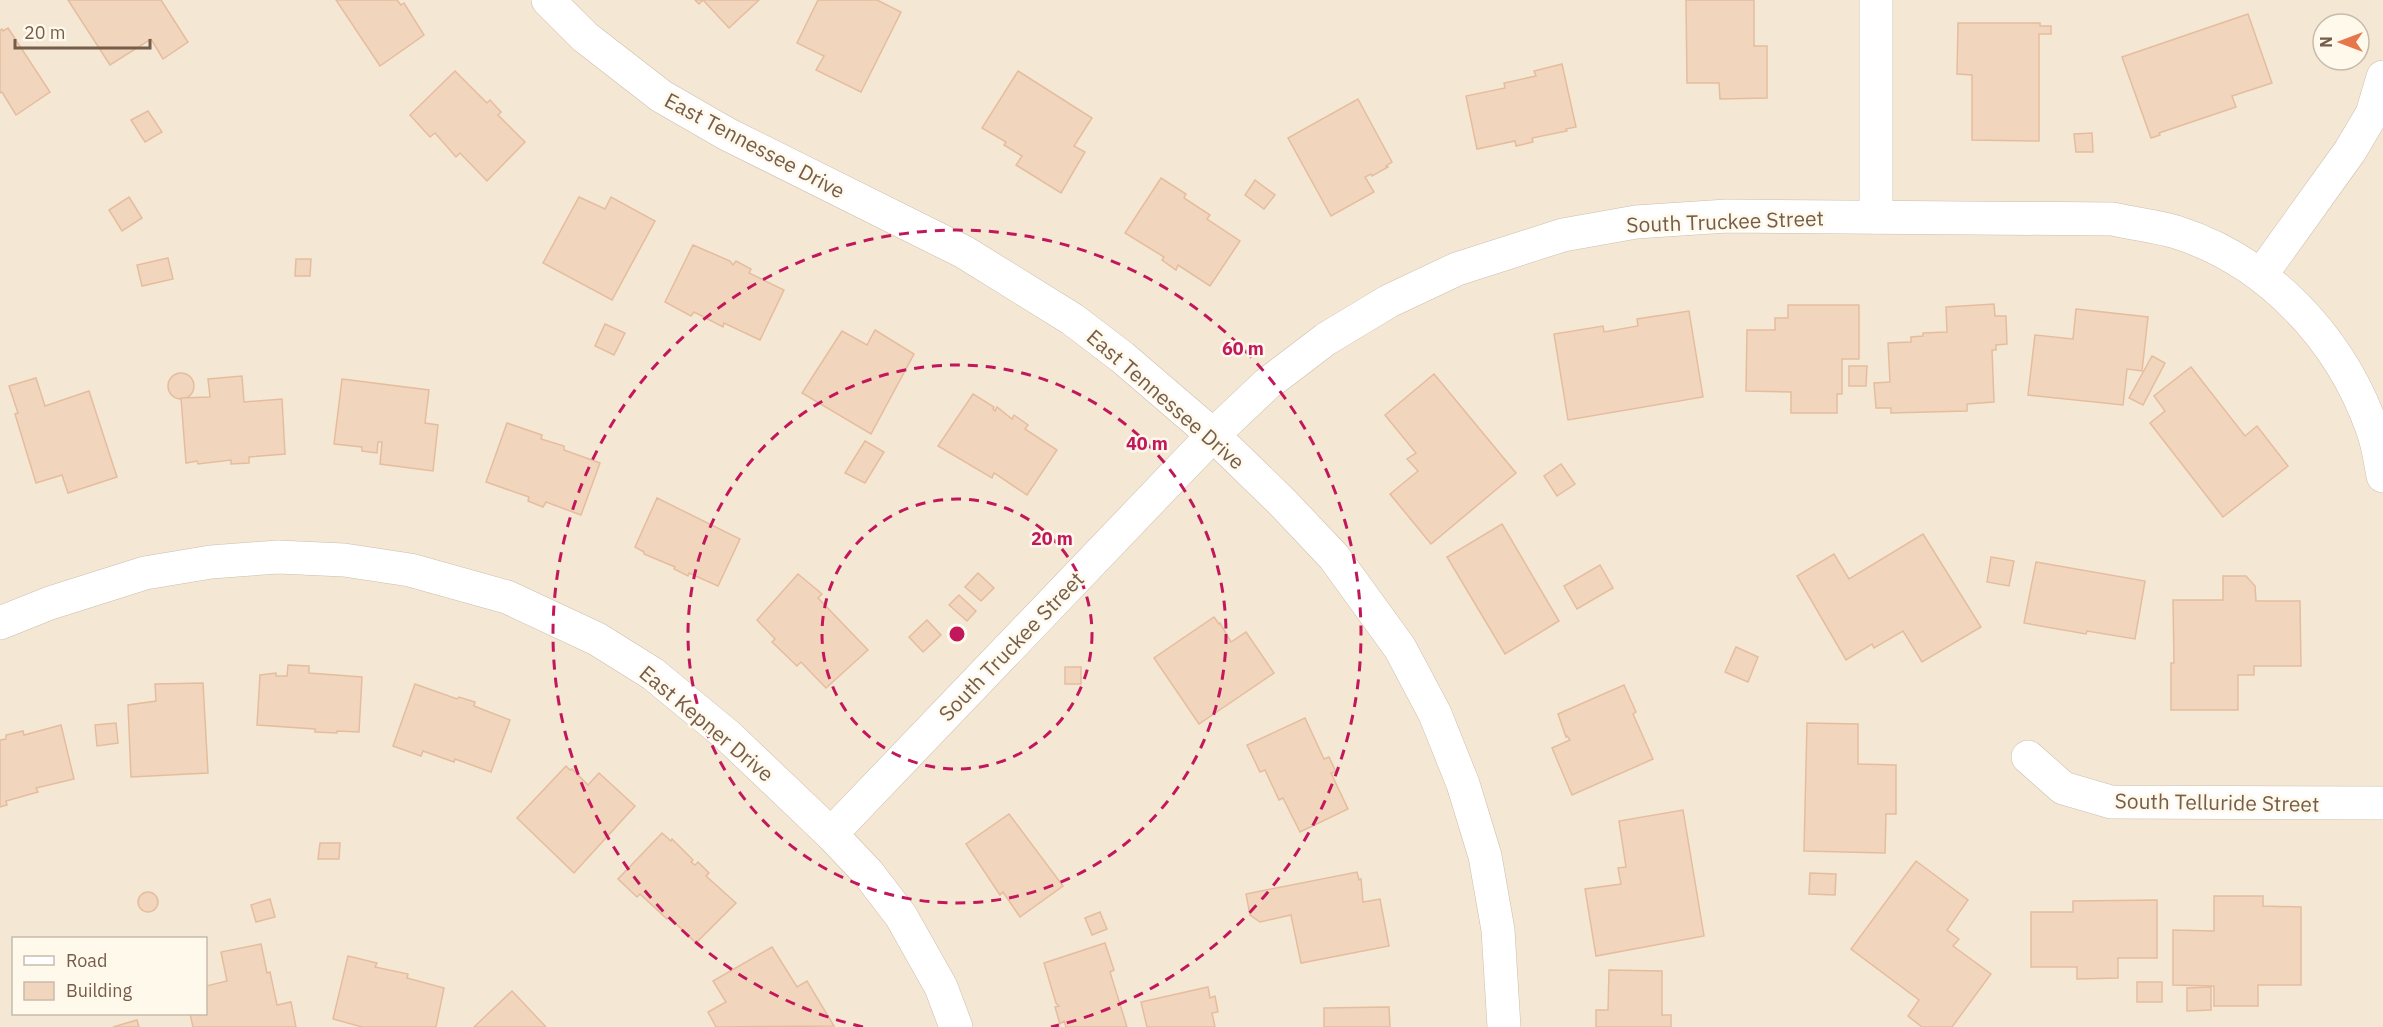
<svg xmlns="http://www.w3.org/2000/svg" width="2383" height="1027" viewBox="0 0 2383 1027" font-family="'IBM Plex Sans',sans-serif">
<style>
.residential{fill:#f4e7d4;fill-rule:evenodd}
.building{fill:#f2d5bd;stroke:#e5bd9e;stroke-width:1.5}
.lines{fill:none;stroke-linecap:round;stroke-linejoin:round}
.minor-casing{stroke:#cebdac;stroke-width:34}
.minor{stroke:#fff;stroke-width:33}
.ring{fill:none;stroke:#c2185b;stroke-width:3;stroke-dasharray:10 8}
.labels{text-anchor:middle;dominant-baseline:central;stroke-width:5;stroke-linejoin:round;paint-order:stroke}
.street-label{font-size:21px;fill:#765d4a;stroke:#fff9ec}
.centre{fill:#c2185b;stroke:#fff9ec;stroke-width:3}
.ring-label{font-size:18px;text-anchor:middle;font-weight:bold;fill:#c2185b;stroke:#fff9ec;stroke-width:5;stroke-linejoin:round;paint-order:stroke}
</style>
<rect width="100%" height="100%" fill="#fcf5e6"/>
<path class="residential" d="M0,0h2383v1027h-2383zM2323,24h36v36h-36zM14,938h192v76h-192z"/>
<g class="building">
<path d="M68,0h93l27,42 -25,17 -12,-20 -41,26z"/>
<path d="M336,0h61l4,5 3,-2 20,32 -44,31z"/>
<path d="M695,0h64l-30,28 -26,-28 -4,4z"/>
<path d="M818,0h59l24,12 -40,80 -45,-22 8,-14 -27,-13z"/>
<path d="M1686,0h68v46h13v52l-47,1 -1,-16h-32z"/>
<path d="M2248,14l24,69 -40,13 4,11 -77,26 1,2 -9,3 -29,-81z"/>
<path d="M1958,23h82v3h11v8h-12v107l-67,-1v-65l-15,-1z"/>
<path d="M8,28l42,64 -34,23 -14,-23 -2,1v-63l2,-1 1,2z"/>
<path d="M1562,64l14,63 -10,2 1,2 -35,7 1,4 -17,4 -1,-5 -38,8 -11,-53 39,-8 -1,-5 32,-7 -2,-5z"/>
<path d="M455,71l32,32 3,-3 11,12 -3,3 27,27 -38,39 -27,-28 -4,4 -21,-24 -5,4 -20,-22z"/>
<path d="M1018,71l74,47 -18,28 11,6 -24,41 -45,-28 6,-9 -18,-11 2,-3 -24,-14z"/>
<path d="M1358,99l34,63 -6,4 2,1 -16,9 -1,-2 -6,3 9,15 -43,24 -43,-78z"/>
<path d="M148,111l14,21 -17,10 -14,-22z"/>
<path d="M2092,133l1,19h-17l-2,-18z"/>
<path d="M1161,178l25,16 -2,4 26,17 -3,4 33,22 -30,45 -32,-21 -2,5 -14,-10 2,-3 -39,-24z"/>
<path d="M1255,180l20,15 -11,14 -19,-14z"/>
<path d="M129,197l13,21 -20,13 -13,-21z"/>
<path d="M579,197l26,12 6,-12 44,24 -43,79 -69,-37z"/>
<path d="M693,245l37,16 3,4 3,-4 15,8 -2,4 35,17 -24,50 -36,-17 -1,4 -29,-15 -3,4 -26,-14z"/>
<path d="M168,258l5,21 -31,7 -5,-21z"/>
<path d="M296,259h15l-1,17h-15z"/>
<path d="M1994,304l1,12h11l1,28 -11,1v5h-4l2,52 -27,2v7l-76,2v-5h-15l-2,-25 16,-1 -2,-39 23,-1v-5l12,-1v-3l24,-1 -1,-25z"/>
<path d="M1788,305h71v54h-17v35h-5v19h-46v-21l-45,-1 1,-61h28v-12h13z"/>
<path d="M2076,309l72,8 -6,54 -15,-2 -4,36 -95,-10 7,-60 38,4z"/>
<path d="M1689,311l14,86 -135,23 -14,-86 49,-8 1,6 34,-6 -1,-7z"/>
<path d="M605,324l20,9 -11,22 -19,-9z"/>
<path d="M875,330l39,24 -43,80 -69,-41 40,-62 25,14z"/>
<path d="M2152,356l13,7 -22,42 -14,-7z"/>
<path d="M1849,366h18l-1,20h-17z"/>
<path d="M2191,367l54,69 12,-10 31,40 -65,51 -73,-94 15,-12 -11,-15z"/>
<circle cx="181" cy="386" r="13"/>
<path d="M1434,374l82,99 -85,71 -41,-50 28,-23 -11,-12 9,-6 -31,-38z"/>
<path d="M242,376l2,26 38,-3 3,55 -36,3v6l-18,1v-4l-33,4 -1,-3 -11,2 -5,-65 29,-1 -2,-18z"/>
<path d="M36,378l9,28 44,-15 28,86 -49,16 -6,-18 -26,8 -21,-69 3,-1 -9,-27z"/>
<path d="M342,379l87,11 -4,33 13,2 -5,46 -53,-7 2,-22h-4l-1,11 -15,-2v-4l-28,-3z"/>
<path d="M973,394l21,13 -1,2 2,2 2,-4 15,12 2,-4 14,10 -3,4 32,21 -30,45 -33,-22 -2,5 -54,-32z"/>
<path d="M507,423l35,12 -1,4 23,7v4l36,13 -19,52 -35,-13 -3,5 -15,-6 1,-4 -43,-15z"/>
<path d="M865,441l19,11 -19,31 -20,-10z"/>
<path d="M1561,464l14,20 -18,12 -13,-20z"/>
<path d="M657,498l83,41 -22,47 -29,-13 -1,3 -14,-7 1,-2 -31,-13v-2l-9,-5z"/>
<path d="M1502,524l57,97 -54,33 -58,-97z"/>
<path d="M1923,534l58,93 -59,35 -19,-31 -29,17 -2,-4 -26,16 -49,-84 37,-22 15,25z"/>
<path d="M1991,557l23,4 -5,25 -22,-4z"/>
<path d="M2036,562l109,19 -10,58 -48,-8 -1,3 -62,-11z"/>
<path d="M1600,565l13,23 -36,21 -13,-23z"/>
<path d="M978,573l16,15 -13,13 -16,-14z"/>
<path d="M798,574l24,20 -4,4 50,52 -42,38 -25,-26 -4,4 -25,-24 3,-3 -18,-19z"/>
<path d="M2223,576h23l9,10 1,15h44l1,65h-47v9h-16v35h-67v-47h3l-1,-63h50z"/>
<path d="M959,595l17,16 -9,10 -18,-16z"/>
<path d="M1214,617l5,7 1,-1 11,19 15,-10 28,41 -75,51 -45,-66z"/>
<path d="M927,620l14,15 -18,17 -14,-15z"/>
<path d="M1736,647l22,10 -10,25 -23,-10z"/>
<path d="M288,665l21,1v7l53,4 -3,55 -22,-1v2l-22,-1v-3l-58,-4 3,-50 16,-2v3h11z"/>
<rect x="1065" y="667" width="16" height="17"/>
<path d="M203,683l5,90 -77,4 -3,-72 28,-4 -1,-17z"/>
<path d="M415,684l42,15 2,-2 16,5 -1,4 36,14 -19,52 -36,-13 -1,3 -31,-11 -2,5 -28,-10z"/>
<path d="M1624,685l12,27 -3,2 20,45 -81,36 -20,-47 18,-8 -3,-4 -1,1 -8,-23z"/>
<path d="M1305,718l19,41 5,-2 7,15 -5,1 17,36 -48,23 -17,-34 -4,2 -14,-30 -5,2 -13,-27z"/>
<path d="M116,723l2,20 -21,3 -2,-21z"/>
<path d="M1807,723l51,1v40l38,1v49h-10l-1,39 -81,-2z"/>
<path d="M61,725l13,54 -38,9 2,4 -32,9 1,4 -7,2v-67l6,-1v-4l17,-4 1,4z"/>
<path d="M566,766l4,4 2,-1 16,16 11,-12 36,33 -61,67 -57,-55z"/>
<path d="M1683,810l21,126 -108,20 -11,-67 36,-5 -3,-16 8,-1 -7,-46z"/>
<path d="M1009,814l54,72 -43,31 -17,-25 -3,3 -34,-51z"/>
<path d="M662,833l9,8 1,-2 21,21 -2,2 4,3 3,-3 11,11 -3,3 30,27 -40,40 -27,-26 -2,2 -27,-25 -3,3 -19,-18z"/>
<path d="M320,843h20l-1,16h-21z"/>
<path d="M1916,861l52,39 -21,30 12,9 -6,7 38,28 -39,53h-30l-14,-11 11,-16 -68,-51z"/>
<path d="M1357,872l2,8 2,-1 2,23 17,-3 9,47 -88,17 -10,-48 -31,7 -10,-7 -4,-21z"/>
<path d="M1810,873l26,1 -1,21 -26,-1z"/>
<circle cx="148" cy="902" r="10"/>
<path d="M2214,896h49v10l38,1v78h-43v21h-44v-20l-41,-1v-55l41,1z"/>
<path d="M270,899l5,18 -19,5 -5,-17z"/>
<path d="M2157,900v58h-39v20l-41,1v-12h-46v-55h42v-11z"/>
<path d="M1100,912l7,17 -15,6 -7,-17z"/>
<path d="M1105,943l9,27 -4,2 17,55h-61l-2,-6 -4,3 -5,-17 4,-1 -3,-3 -12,-40z"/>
<path d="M261,944l6,29 3,-1 7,33 14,-3 5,25h-103l-3,-13h16v-28l21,-5 -6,-29z"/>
<path d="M772,947l25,40 10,-6 27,45 -118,1 -8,-15 18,-10 -13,-21z"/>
<path d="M348,956l29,7 -2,4 33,7 -1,4 37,10 -8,39h-74l-29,-8z"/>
<path d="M1609,970l53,1v44h9v12h-75v-17h12z"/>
<rect x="2137" y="982" width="25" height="20"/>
<path d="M1208,987l2,11 5,-2 3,16 -6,1 3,14h-68l-6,-25z"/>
<path d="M2211,987v23l-24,1v-23z"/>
<path d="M512,991l34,36h-72z"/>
<path d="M1389,1007l1,20h-66v-19z"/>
<path d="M137,1020l2,7h-26z"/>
</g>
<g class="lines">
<defs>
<g id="minor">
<path d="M548,0l37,37 76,59 66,38 237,118 108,67 50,38 91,78 69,67 52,55 66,91 35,66 28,70 22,72 13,74 6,97"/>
<path d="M1876,217v-217"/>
<path d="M2261,275l89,-124 22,-37 11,-37"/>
<path d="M0,623l50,-20 95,-30 66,-11 67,-5 66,3 66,10 97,27 90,42 56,35 74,61 104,99 37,39 33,43 40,71 15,40"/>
<path d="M2028,757l35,31 48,14 272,1"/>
<path d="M831,834l382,-399 54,-51 59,-45 63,-38 68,-32 106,-34 73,-13 91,-6 386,3c21,5 43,7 63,13 92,29 164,106 196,196 6,15 8,32 11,48"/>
</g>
</defs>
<use href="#minor" class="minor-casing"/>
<use href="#minor" class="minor"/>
</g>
<g class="ring">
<circle cx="957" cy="634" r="135"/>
<circle cx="957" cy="634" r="269"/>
<path d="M863 1027A404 404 0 1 1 1051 1027"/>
</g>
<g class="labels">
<g class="street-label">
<text transform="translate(755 145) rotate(28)">East Tennessee Drive</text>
<text transform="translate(1725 221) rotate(-2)">South Truckee Street</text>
<text transform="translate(1166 399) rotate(41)">East Tennessee Drive</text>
<text transform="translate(1011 646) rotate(-46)">South Truckee Street</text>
<text transform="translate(707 723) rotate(40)">East Kepner Drive</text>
<text transform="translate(2217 802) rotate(1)">South Telluride Street</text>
</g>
</g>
<circle cx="957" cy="634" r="9" class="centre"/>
<g class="ring-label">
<text x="1243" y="355">60 m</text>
<text x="1147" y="450">40 m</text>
<text x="1052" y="545">20 m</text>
</g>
<rect x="12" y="937" width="195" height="78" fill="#fff9ec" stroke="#c8bbab" stroke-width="1.5"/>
<rect x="24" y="956" width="30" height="9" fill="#ffffff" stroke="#c8bbab" stroke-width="1.5"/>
<text x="66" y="967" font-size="18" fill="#765d4a">Road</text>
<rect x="24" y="982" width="30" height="18" fill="#f2d5bd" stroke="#c8bbab" stroke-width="1.5"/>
<text x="66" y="997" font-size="18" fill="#765d4a">Building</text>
<g transform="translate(2341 42) rotate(270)"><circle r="28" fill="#fff9ec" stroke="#c8bbab" stroke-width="1.5"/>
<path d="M0-4.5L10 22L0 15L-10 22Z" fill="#e6774b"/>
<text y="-9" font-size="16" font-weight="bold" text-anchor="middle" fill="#765d4a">N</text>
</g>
<path d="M15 39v9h135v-9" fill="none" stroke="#765d4a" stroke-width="3"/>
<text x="24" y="39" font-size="18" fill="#765d4a" stroke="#fff9ec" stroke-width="4.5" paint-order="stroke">20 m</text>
</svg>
